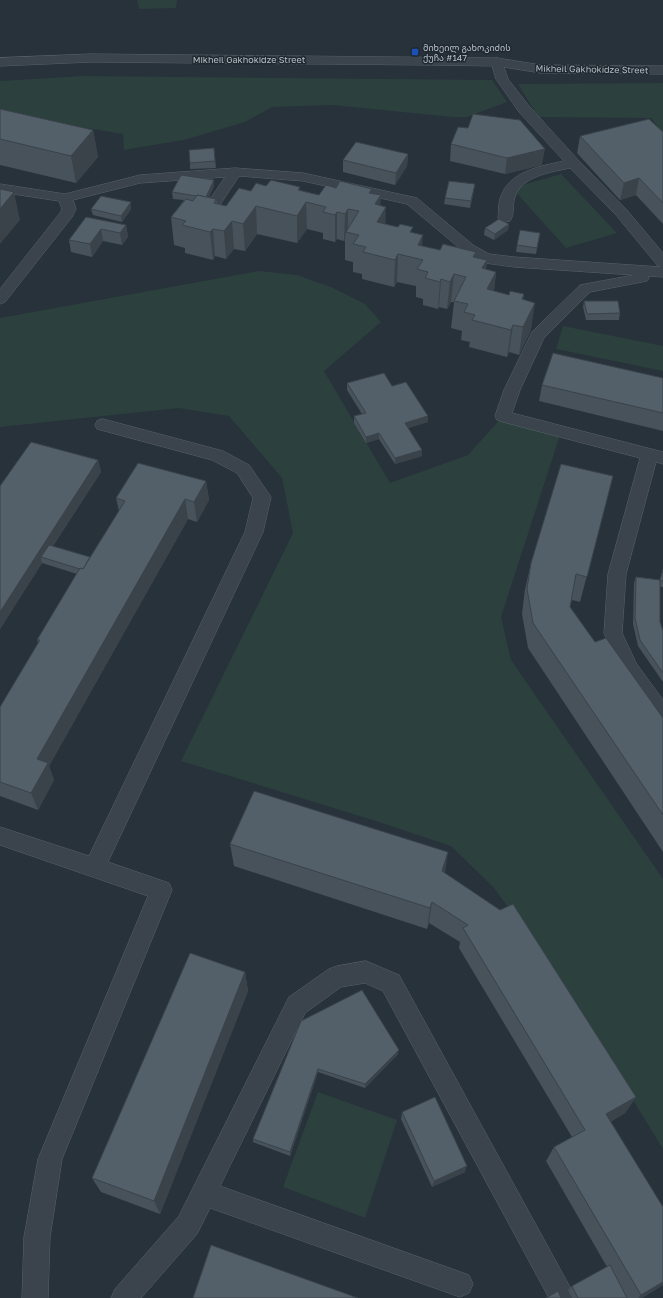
<svg xmlns="http://www.w3.org/2000/svg" width="663" height="1298" viewBox="0 0 663 1298" font-family="'Golos Text','Noto Sans Georgian',sans-serif">
<style>
.green{fill:#2c403e}
.lines{fill:none;stroke-linecap:round;stroke-linejoin:round}
.service-casing{stroke:#59626a;stroke-width:1}
.tertiary-casing{stroke:#59626a;stroke-width:1}
.service{fill:#3b444c;fill-rule:evenodd}
.tertiary{fill:#3b444c;fill-rule:evenodd}
.wall{fill:#47525a}
.shaded-wall{fill:#3a424a}
.building{fill:#535f69;stroke:#3a424a}
.transit-dot{fill:#1a4fb4;stroke:#202931;stroke-width:1.5}
.labels{text-anchor:middle;dominant-baseline:central;stroke-width:3;stroke-linejoin:round;paint-order:stroke}
.far-poi-label{font-size:9px;fill:#b7bfc7;stroke:#202931;text-anchor:start}
.far-street-label{font-size:9px;fill:#b7bfc7;stroke:#202931}
</style>
<rect width="100%" height="100%" fill="#27323b"/>
<g class="green">
<path d="M137,0h40l-1,8 -37,1z"/>
<path d="M83,76l409,4 15,22 -40,15h-15l-120,-12 -60,2 -27,15 -61,18 -60,10 -1,-16 -102,-17 -21,4v-40z"/>
<path d="M663,83v50l-12,-15 -113,-1 -20,-33z"/>
<path d="M561,174l56,59 -51,15 -54,-60z"/>
<path d="M259,271l38,4 34,12 34,17 16,18 -57,49 66,112 78,-28 35,-39 58,16 -60,185 10,43 152,219v270l-116,-189 -53,-72 -43,-42 -72,-24 -198,-61 112,-228 -11,-55 -53,-62 -50,-8 -179,19v-109z"/>
<path d="M563,326l100,20v25l-107,-22z"/>
<path d="M318,1092l79,28 -32,98 -82,-31z"/>
</g>
<g class="lines">
<defs>
<g id="service">
<path d="M497,58l4,1 7,20 21,27 49,54 48,49 37,44v24l-15,-1 1,2 -2,3 -57,11 -46,46 -24,52 -8,23 151,39v12l-7,-2 -30,112 -4,59 14,30 27,37v24l-7,-2 -34,-48 -18,-41 4,-59 32,-116 -137,-36 -6,-2 -2,-4 9,-26 28,-58 48,-47 54,-10 -120,-8 -29,-4 -22,-12 -56,-47 -104,-23 -64,-5 -27,41 -5,1 -5,-1 -2,-3 25,-37 -85,6 -67,17 3,9 -4,8 -67,85 -5,2v-15l60,-76 2,-4 -3,-8 -59,-9v-8l65,10 75,-19 95,-7 68,5 114,25 56,47 16,9 25,3 147,10 -3,-1 -42,-51 -46,-47c-18,4 -49,8 -55,29 -3,8 0,17 -5,24l-5,1 -5,-1 -2,-3c1,-7 0,-15 3,-22 9,-25 40,-30 63,-35l-45,-49 -23,-33 -5,-17 2,-3z"/>
<path d="M103,419l120,32 26,14 22,32 -8,35 -155,330 61,21 3,7 -110,269 -12,78 -2,61h-26l2,-61 14,-78 110,-263 -148,-51v-18l89,29 156,-324 8,-34 -16,-25 -25,-13 -115,-31 -2,-4 2,-4z"/>
<path d="M366,961l33,14 177,323h-27l-166,-307 -18,-8 -24,4 -36,26 -85,173 249,89 4,9 -4,9 -9,4 -250,-89 -13,26 -56,64h-30l4,-9 64,-73 110,-219 40,-28 8,-3z"/>
</g>
<path id="tertiary" d="M91,54l406,4 44,7 122,1v8l-122,-1 -44,-7 -67,-1 -339,-3 -91,4v-8z"/>
</defs>
<use href="#service" class="service-casing"/>
<use href="#tertiary" class="tertiary-casing"/>
<use href="#service" class="service"/>
<use href="#tertiary" class="tertiary"/>
</g>
<g class="wall">
<path d="M0,109l93,21 5,27 -22,26 -76,-18z"/>
<path d="M663,132v92l-27,-29 -16,5 -43,-47 3,-17z"/>
<path d="M451,144l91,21 -37,9 -55,-13z"/>
<path d="M214,148l2,20 -26,1v-6z"/>
<path d="M408,154l-1,12 -12,19 -52,-13v-12z"/>
<path d="M214,186l-5,11 7,2 1,4 9,3 25,-15 15,-5 34,1v3l19,5 17,-7 36,5 8,13 5,18 28,8 9,14 18,4 47,10 -1,9 10,3 -2,19 15,4 15,-1 -1,6 8,30 -12,25 -10,-3 -2,5 -38,-10 1,-5 -9,-2 1,-9 -11,-3 3,-26h-3l-4,7 -8,-2 -1,2 -15,-4v-6l-7,-2v-11l-19,-4 -3,5 -32,-8v-5l-9,-2v-10l-8,-2v-20l-1,1 -7,-2 -2,3 -12,-3v-6l-16,-4 -10,14 -40,-9 -12,17 -11,-2 -8,10 -11,-3 -2,4 -28,-7v-5l-11,-3 -3,-28 13,-17 -11,-1 -1,-7z"/>
<path d="M474,190l-4,18 -26,-4 1,-6z"/>
<path d="M131,202v7l-9,13 -29,-7 -2,-6z"/>
<path d="M86,217l40,8 2,12 -6,8 -19,-4 -11,16 -21,-5 -2,-12z"/>
<path d="M509,224l-1,6 -14,10 -10,-5 1,-7z"/>
<path d="M540,233l-4,21 -20,-2 1,-7z"/>
<path d="M584,301l36,12 -1,7h-33l-3,-13z"/>
<path d="M663,378v53l-124,-30 3,-16z"/>
<path d="M347,383l45,3 36,36 -20,6 14,28 -27,8 -16,-25 -13,4 -12,-20v-7l8,-2 -15,-24z"/>
<path d="M98,460l3,12 -48,74 37,11 29,-46 -3,-13 90,-17 3,19 -12,22 -9,-3 -139,247 5,14 -16,30 -38,-14v-89l38,-64 -1,-3 40,-66 -35,-11 -42,66v-143z"/>
<path d="M613,476l-33,126 -8,-2 -2,7 25,35 68,76v134l-135,-204 -6,-34 3,-25 6,-26z"/>
<path d="M663,568v19h-3v35l3,9v51l-25,-36 -5,-22 1,-41 2,-6 24,3z"/>
<path d="M230,844l215,29 191,224 -11,16 -15,9 53,163 -21,13h-70l-4,-8 4,-4 35,-19 -61,-106 8,-14 18,-10 -113,-189 1,-6 -31,-19 -2,6 -193,-63z"/>
<path d="M245,972l3,19 -88,223 -59,-22 -9,-14z"/>
<path d="M301,1021l97,33 -33,34 -47,-16 -28,84 -37,-14v-3z"/>
<path d="M402,1112l63,60 -33,15 -31,-68z"/>
</g>
<g class="shaded-wall">
<path d="M93,130l5,27 -22,26 -5,-27z"/>
<path d="M545,149l-3,16 -37,9 2,-16z"/>
<path d="M408,154l-1,12 -12,19 1,-12z"/>
<path d="M639,178l-3,17 -16,5 4,-17z"/>
<path d="M214,180v6l-8,17 -1,-6z"/>
<path d="M475,184l-1,6 -4,18 1,-7z"/>
<path d="M300,187l1,23 5,-8 1,27 -10,14v-27l1,-26z"/>
<path d="M14,192l6,28 -20,24v-35z"/>
<path d="M381,195l-1,22 6,-10 -1,28 -9,15 -1,-46z"/>
<path d="M131,202v7l-9,13 -1,-6z"/>
<path d="M256,206l1,28 -12,17 -2,-27z"/>
<path d="M348,209v24l-2,-1 -1,8 -1,1 1,-27z"/>
<path d="M337,212v27l-2,3v-27z"/>
<path d="M232,221l2,28 -8,10 -2,-28z"/>
<path d="M509,224l-1,6 -14,10 1,-6z"/>
<path d="M126,225l2,12 -6,8 -2,-12z"/>
<path d="M101,229l2,12 -11,16 -2,-13z"/>
<path d="M213,229l2,27 -2,4 -3,-28z"/>
<path d="M423,235l-2,25 -3,-15z"/>
<path d="M398,254l-1,28 -3,5 1,-27z"/>
<path d="M487,260l-3,27 -2,-19z"/>
<path d="M496,272l-3,27 -6,-10z"/>
<path d="M454,274l-3,28 -4,7 3,-27z"/>
<path d="M441,279l-2,28 -1,2 2,-27z"/>
<path d="M535,303l-4,27 -12,25 4,-28z"/>
<path d="M513,325l-4,27 -2,5 4,-27z"/>
<path d="M428,416v6l-24,7 1,-6z"/>
<path d="M379,433v6l-13,4v-6z"/>
<path d="M422,450v6l-27,8v-6z"/>
<path d="M98,460l3,12 -56,86 -4,-1 1,6 -42,66v-17z"/>
<path d="M206,481l3,19 -12,22 -3,-20z"/>
<path d="M185,499l3,20 -139,247 5,14 -16,30 -7,-17 6,-34z"/>
<path d="M448,852l-3,21 -3,-2z"/>
<path d="M432,902l-3,21 -2,6 3,-21z"/>
<path d="M245,972l3,19 -88,223 -6,-13z"/>
<path d="M399,1050l-1,4 -33,34v-4z"/>
<path d="M318,1069v3l-28,84v-4z"/>
<path d="M636,1097l-11,16 -29,16 10,-15z"/>
<path d="M467,1166l-2,6 -33,15 2,-6z"/>
<path d="M663,1282v3l-21,13h-4l3,-3z"/>
</g>
<g class="building">
<path d="M0,109l93,21 -22,26 -71,-17z"/>
<path d="M473,114l47,6 25,29 -38,9 -56,-14 7,-17 10,1z"/>
<path d="M649,119l14,13v71l-24,-25 -15,5 -44,-47z"/>
<path d="M356,142l52,12 -12,19 -53,-13z"/>
<path d="M214,148l1,13 -25,2 -1,-13z"/>
<path d="M181,175l33,5 -8,17 -9,-2 -1,1 -24,-4z"/>
<path d="M271,180l29,7 -2,3 21,5 7,-10 10,3 4,-7 32,8 -3,4 12,2 -6,9 11,3 -9,15 21,5 2,-3 13,3 -3,5 13,3 -5,10 22,5 3,-6 33,8 -3,5 14,3 -5,8 14,4 -9,17 22,6 1,-4 14,3 -2,5 13,4 -12,24 -10,-2 -2,5 -39,-10 3,-5 -11,-3 4,-8 -14,-3 12,-24 -12,-3 -4,8 -9,-3 -1,3 -15,-4 3,-6 -11,-3 6,-9 -25,-6 -3,6 -32,-8 3,-5 -13,-3 6,-9 -13,-3 13,-21 -11,-2 -3,5 -8,-2 -2,3 -12,-3 3,-5 -20,-5 -9,14 -41,-10 -13,18 -11,-3 -8,10 -11,-2 -3,3 -28,-7 4,-4 -15,-4 15,-18 7,2 4,-6 19,4 -2,4 12,3 13,-18 12,3 5,-8 10,3z"/>
<path d="M449,181l26,3 -4,17 -26,-3z"/>
<path d="M0,189l14,3 -14,17z"/>
<path d="M101,196l30,6 -10,14 -30,-7z"/>
<path d="M86,217l40,8 -6,8 -19,-4 -11,15 -21,-4z"/>
<path d="M499,219l10,5 -14,10 -10,-6z"/>
<path d="M520,230l20,3 -3,15 -20,-3z"/>
<path d="M584,301h34l2,12 -33,1z"/>
<path d="M553,353l110,25v35l-121,-28z"/>
<path d="M384,373l8,13 14,-4 22,34 -23,7 17,27 -27,8 -16,-25 -13,4 -12,-21 12,-3 -19,-30z"/>
<path d="M31,442l67,18 -98,152v-126z"/>
<path d="M138,463l68,18 -12,21 -9,-3 -148,260 11,4 -17,30 -31,-11v-75l40,-67h-3l43,-72 3,1 42,-68 -9,-3z"/>
<path d="M561,464l52,12 -26,101 -11,-3 -6,33 25,35 11,-4 57,80v97l-130,-192 -6,-34 4,-26z"/>
<path d="M49,545l41,12 -7,12 -3,-1v1l-39,-12z"/>
<path d="M663,570v11l-3,-1z"/>
<path d="M636,577l24,3v42l3,9v42l-23,-33 -5,-22z"/>
<path d="M254,791l194,61 -6,19 58,39 13,-6 123,193 -30,17 57,93v75l-22,13 -87,-148 31,-17 -122,-202 5,-3 -36,-23 -2,6 -200,-64z"/>
<path d="M190,953l55,19 -91,229 -62,-23z"/>
<path d="M362,990l37,60 -34,34 -47,-15 -28,83 -37,-13 48,-118z"/>
<path d="M435,1097l32,69 -33,15 -32,-69z"/>
<path d="M211,1245l147,53h-165z"/>
<path d="M610,1265l17,33h-49l-6,-12z"/>
<path d="M558,1291l3,7h-15z"/>
</g>
<rect class="transit-dot" x="411" y="48" width="8" height="8" rx="2"/>
<g class="labels">
<g class="far-poi-label">
<text x="423" y="47">მიხეილ გახოკიძის<tspan x="423" dy="10">ქუჩა #147</tspan></text>
</g>
<g class="far-street-label">
<text x="249" y="59">Mikheil Gakhokidze Street</text>
<text transform="translate(592 69) rotate(1)">Mikheil Gakhokidze Street</text>
</g>
</g>
</svg>
